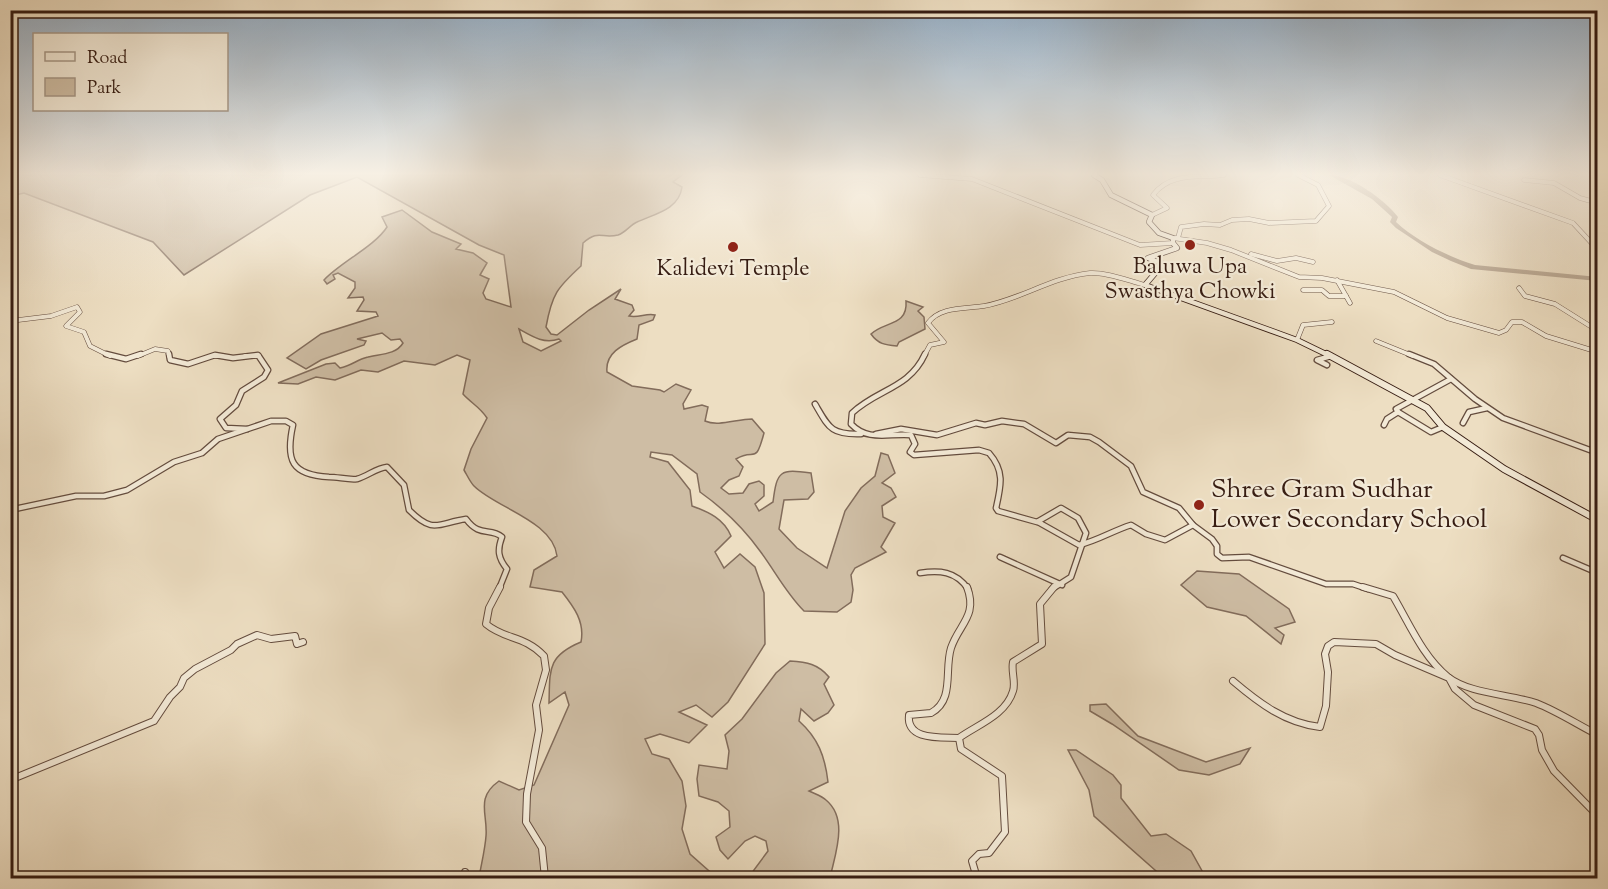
<svg xmlns="http://www.w3.org/2000/svg" width="1608" height="889" viewBox="0 0 1608 889" font-family="'Sorts Mill Goudy',serif">
<style>
.green{fill:#cebda4;stroke:#826c5b;stroke-width:1.5;fill-rule:evenodd}
.lines{fill:none;stroke-linecap:round;stroke-linejoin:round}
.river{fill:#af9c86;fill-rule:evenodd}
.street-far2-casing{stroke:#644c3e;stroke-width:5}
.street-far1-casing{stroke:#644c3e;stroke-width:7}
.street-casing{stroke:#644c3e;stroke-width:8}
.secondary-far1-casing{stroke:#361c12;stroke-width:6}
.secondary-casing{stroke:#361c12;stroke-width:8}
.street-far2{stroke:#f3ead7;stroke-width:4}
.street-far1{stroke:#f3ead7;stroke-width:4.5}
.street{stroke:#f3ead7;stroke-width:6}
.secondary-far1{stroke:#f3ead7;stroke-width:4.5}
.secondary{stroke:#f3ead7;stroke-width:6}
.poi-dot{fill:#8f2418;stroke:#f3ead7;stroke-width:2}
.labels{text-anchor:middle;dominant-baseline:central;stroke-width:4.5;stroke-linejoin:round;paint-order:stroke}
.far-poi-label{font-size:22px;fill:#361c12;stroke:#f3ead7}
.poi-label{font-size:26px;fill:#361c12;stroke:#f3ead7;text-anchor:start}
</style>
<rect width="100%" height="100%" fill="#eddec2"/>
<filter id="stains"><feTurbulence type="fractalNoise" baseFrequency=".00333" numOctaves="4"/><feColorMatrix values="0 0 0 0 .2 0 0 0 0 .09 0 0 0 0 .02 0 0 0 .5 -.17"/></filter>
<radialGradient id="worn" r=".72"><stop offset=".6" stop-color="#630" stop-opacity="0"/><stop offset="1" stop-color="#630" stop-opacity=".3"/></radialGradient>
<g class="green">
<path d="M11,175h671l-9,7 9,5c-3,23 -28,27 -45,35 -7,3 -12,11 -19,13 -17,4 -19,-6 -35,8l-2,23c-24,22 -29,28 -35,61l5,7 6,1 32,-25 32,-21 -6,10 17,6 2,5 -5,6c10,2 17,-3 26,-1l-2,5 -14,5 -2,14c-15,6 -32,14 -30,33l25,14 28,4 4,2 12,-8 15,6 -8,14 1,5 18,-4 6,2 -3,14c13,6 32,-2 47,-2l12,14c-9,34 -9,14 -28,26l7,8 -4,9 -10,4 -8,8 8,6 14,-1 6,-9 10,-3 5,4v11l-9,8 4,7 14,-9c4,-32 7,-33 38,-29l3,19 -6,7 -24,1 -5,29 18,19 30,20 18,-57 16,-23 14,-12 6,-23 7,2 7,18 -13,10 9,5 5,9 -14,9 1,11 12,6 -14,24 5,5 -31,16 -4,7 2,15 -2,12 -14,10 -33,-1c-18,-18 -29,-40 -44,-60 -18,-25 -36,-42 -60,-59l-3,-18 -25,-19 -21,-3 -1,5 18,5 22,28 2,16c17,6 32,13 39,30l-16,16 9,16 16,-14 15,13 9,26 1,51 -37,58 -16,15 -16,-12 -17,7 28,13 -18,18 -29,-9 -15,5 7,15 17,5 13,22 4,25 -4,23 8,25 27,24h-238c2,-13 6,-28 7,-42 2,-22 -11,-38 13,-55l20,9 15,-5 35,-80 -4,-13 -16,11c1,-33 -2,-47 32,-61 4,-20 -7,-35 -19,-50l-32,-5 4,-17 23,-14c-4,-35 -61,-48 -83,-70 -4,-4 -7,-11 -10,-16l7,-21 16,-31c-7,-11 -16,-15 -24,-24l7,-34 -13,-5 -22,10 -31,-4 -26,11 -17,-2 -26,10 -19,-3 -18,7 -20,-1 48,-19 9,-1 5,5c11,-2 18,-9 28,-11 11,-3 28,-2 35,-14l-3,-4 -9,1 -9,-7 -25,6 9,2 -2,4 -43,15 -15,9 -19,-11 34,-24 57,-18 -2,-4 -19,-1 7,-11 -1,-3 -15,1 7,-10v-6l-17,-9 -5,2 2,4 -8,5 -3,-4c17,-18 51,-34 63,-53l-5,-10 20,-7 30,22 29,12 -5,5 17,4 14,10 -7,12 9,4 -6,14 3,6 25,8 -7,-52 -25,-10 -122,-68 -47,18 -126,80 -31,-33 -129,-49 -13,3zM519,329c14,8 25,15 40,10l2,2 -20,10 -18,-9z"/>
<path d="M906,301l17,6 -5,4 6,6 1,12 -26,13 -2,4c-12,-1 -19,-2 -26,-12 14,-13 37,-8 35,-33z"/>
<path d="M1197,571l42,3 50,35 6,13 -20,6 9,7 -3,9 -35,-28 -39,-9 -26,-22z"/>
<path d="M790,661c17,1 28,3 39,16l-5,7 10,21 -6,8 -14,8 -13,-12 -2,12c19,17 26,35 29,61l-19,9c6,3 13,5 17,9 23,19 9,54 4,78h-82l20,-27 -2,-10 -11,-5 -10,5 -17,18 -8,-9 -4,-13 14,-10 -1,-16 -11,-9 -19,-6 -2,-17 2,-14 28,4 2,-18 -4,-16 17,-16 34,-46z"/>
<path d="M1106,704l32,32 68,26 44,-14 -10,16 -31,11 -30,-5 -67,-46 -22,-13v-6z"/>
<path d="M1068,750h8l37,25 8,10v13l30,38 15,-2 25,17 15,27h-42l-70,-62 -5,-26z"/>
</g>
<g class="lines">
<path class="river" d="M1329,175c22,0 56,25 69,42l-2,5c20,19 53,35 79,43l123,12v4l-127,-12 -20,-8 -19,-9 -36,-24 -6,-6 2,-5 -20,-18z"/>
<defs>
<g id="street-far2">
<path d="M920,175l52,4 168,66 33,-2"/>
<path d="M1440,175l133,48 25,27"/>
<path d="M1524,180l30,3 26,15 18,5"/>
<path d="M1152,215l15,-7 -14,-13c17,-23 45,-17 71,-20"/>
<path d="M1173,238l34,5 24,7 68,27 23,1 72,14 53,26 52,15 7,-3 6,-8h10l24,14 52,16"/>
<path d="M1176,238h2l3,-11 23,-3 16,1 12,-5 17,-1 20,4 47,-2 13,-15 -11,-21 -20,-10"/>
<path d="M1251,254l26,7 19,-3 17,4"/>
<path d="M1337,280l13,23"/>
<path d="M1519,288l6,8 30,8 43,27"/>
<path d="M1303,290h19l7,6h17"/>
<path d="M10,321l41,-5 26,-9 3,5 -14,14 18,6 6,14 20,10"/>
<path d="M1297,340l6,-15 29,-3"/>
<path d="M1376,341l37,15"/>
<path d="M138,356l17,-7 13,2 1,5"/>
<path d="M212,356h10"/>
<path d="M245,356h14"/>
<path d="M924,356l6,-11 14,-3 -16,-19c12,-17 38,-14 56,-17 35,-6 68,-29 106,-33 17,-1 39,8 55,12"/>
</g>
<g id="street-far1">
<path d="M106,354l20,5 15,-5"/>
<path d="M169,354l1,6 18,4 27,-9 18,3 25,-3 10,15 -4,7 -22,14 -6,14 -16,14 6,9 21,1"/>
<path d="M925,354c-16,35 -48,35 -73,59l-1,11c17,18 38,9 60,11l4,9 -5,8 4,3 65,-5 10,3c16,18 12,33 7,55l2,3 39,11 24,-14 17,10 8,15 -15,44 -19,12"/>
<path d="M1409,354l25,10 41,35 28,19 95,35"/>
<path d="M1327,365l-10,-5 14,-4"/>
<path d="M815,404c14,24 16,31 46,30"/>
<path d="M1398,412l33,20 12,-5"/>
<path d="M1463,423l6,-11 18,-4"/>
<path d="M1384,425l3,-6 11,-7 -2,-3 55,-30"/>
<path d="M876,434l25,-5 36,6 39,-12 9,2 17,-4 22,3 32,19 12,-8 22,2 9,5 32,24 12,26 36,16 14,17 19,14 5,7v8l5,4 27,-1 77,27h27l15,5"/>
<path d="M10,510l66,-14h28l23,-6 47,-28 28,-9 16,-14 53,-18h15l7,4c-8,36 -1,50 36,52 9,0 19,3 28,2 11,-3 19,-11 30,-12l17,18 5,25c25,25 29,13 57,9 14,19 24,8 36,18 -5,13 -4,21 5,32l-8,20"/>
<path d="M1038,522l41,23c18,-4 33,-14 52,-20l15,9 19,6 28,-15"/>
<path d="M1000,557l62,28"/>
<path d="M1563,558l35,15"/>
<path d="M920,573c19,-3 36,-2 48,16"/>
</g>
<g id="street">
<path d="M500,587l-11,21 -3,16c19,16 38,11 58,32l2,14 -10,35 3,25 -12,64 -1,28 16,26 3,30"/>
<path d="M1363,587l30,9c16,27 30,61 55,81 22,17 61,17 88,26 21,8 42,22 62,32"/>
<path d="M1233,681c26,22 52,42 87,46l6,-21 2,-34 -3,-18 3,-8 6,-4 42,2 19,11 54,23 6,11 19,16 61,24 4,6 3,15 12,21 44,45"/>
<path d="M959,738c-18,-1 -53,3 -50,-23l22,-2c24,-13 13,-43 20,-65 8,-24 27,-32 16,-61"/>
<path d="M10,780l144,-59 16,-24 10,-10 4,-9 11,-9 36,-19 6,-6 20,-9 14,4 24,-3 2,8 6,-2"/>
<path d="M464,878l1,-6"/>
<path d="M977,878l-5,-17 7,-7 10,-1 16,-21 -3,-56 -41,-27 -2,-11c18,-13 47,-23 54,-47 3,-9 -2,-19 0,-29l29,-18 -2,-40 14,-17"/>
</g>
<path id="secondary-far1" d="M1094,175l8,5 9,15 41,20 -3,7 10,11 14,5v5l4,5 -29,10 15,6 -18,21 152,55 33,16"/>
<path id="secondary" d="M1327,354l100,54 16,19 61,42 94,51"/>
</defs>
<use href="#street-far2" class="street-far2-casing"/>
<use href="#street-far1" class="street-far1-casing"/>
<use href="#street" class="street-casing"/>
<use href="#secondary-far1" class="secondary-far1-casing"/>
<use href="#secondary" class="secondary-casing"/>
<use href="#street-far2" class="street-far2"/>
<use href="#street-far1" class="street-far1"/>
<use href="#street" class="street"/>
<use href="#secondary-far1" class="secondary-far1"/>
<use href="#secondary" class="secondary"/>
</g>
<linearGradient id="sky" x2="0" y2="1"><stop stop-color="#91aac1"/><stop offset="0.58" stop-color="#f7f0e4"/><stop offset="1" stop-color="#f7f0e4" stop-opacity="0"/></linearGradient>
<rect width="1608" height="300" fill="url(#sky)"/>
<g class="poi-dot">
<circle cx="1190" cy="245" r="6"/>
<circle cx="733" cy="247" r="6"/>
<circle cx="1199" cy="505" r="6"/>
</g>
<g class="labels">
<g class="far-poi-label">
<text x="1190" y="268">Baluwa Upa<tspan x="1190" dy="25">Swasthya Chowki</tspan></text>
<text x="733" y="270">Kalidevi Temple</text>
</g>
<g class="poi-label">
<text x="1211" y="490">Shree Gram Sudhar<tspan x="1211" dy="30">Lower Secondary School</tspan></text>
</g>
</g>
<rect width="1608" height="889" fill="none" stroke="#eddec2" stroke-width="36"/>
<rect x="12" y="12" width="1584" height="865" fill="none" stroke="#361c12" stroke-width="3"/>
<rect x="18" y="18" width="1572" height="853" fill="none" stroke="#361c12" stroke-width="1.5"/>
<rect x="33" y="33" width="195" height="78" fill="#f3ead7" stroke="#a79888" stroke-width="1.5"/>
<rect x="45" y="52" width="30" height="9" fill="#f3ead7" stroke="#a79888" stroke-width="1.5"/>
<text x="87" y="63" font-size="18" fill="#361c12">Road</text>
<rect x="45" y="78" width="30" height="18" fill="#cebda4" stroke="#a79888" stroke-width="1.5"/>
<text x="87" y="93" font-size="18" fill="#361c12">Park</text>
<rect width="100%" height="100%" filter="url(#stains)"/>
<rect width="100%" height="100%" fill="url(#worn)"/>
</svg>
